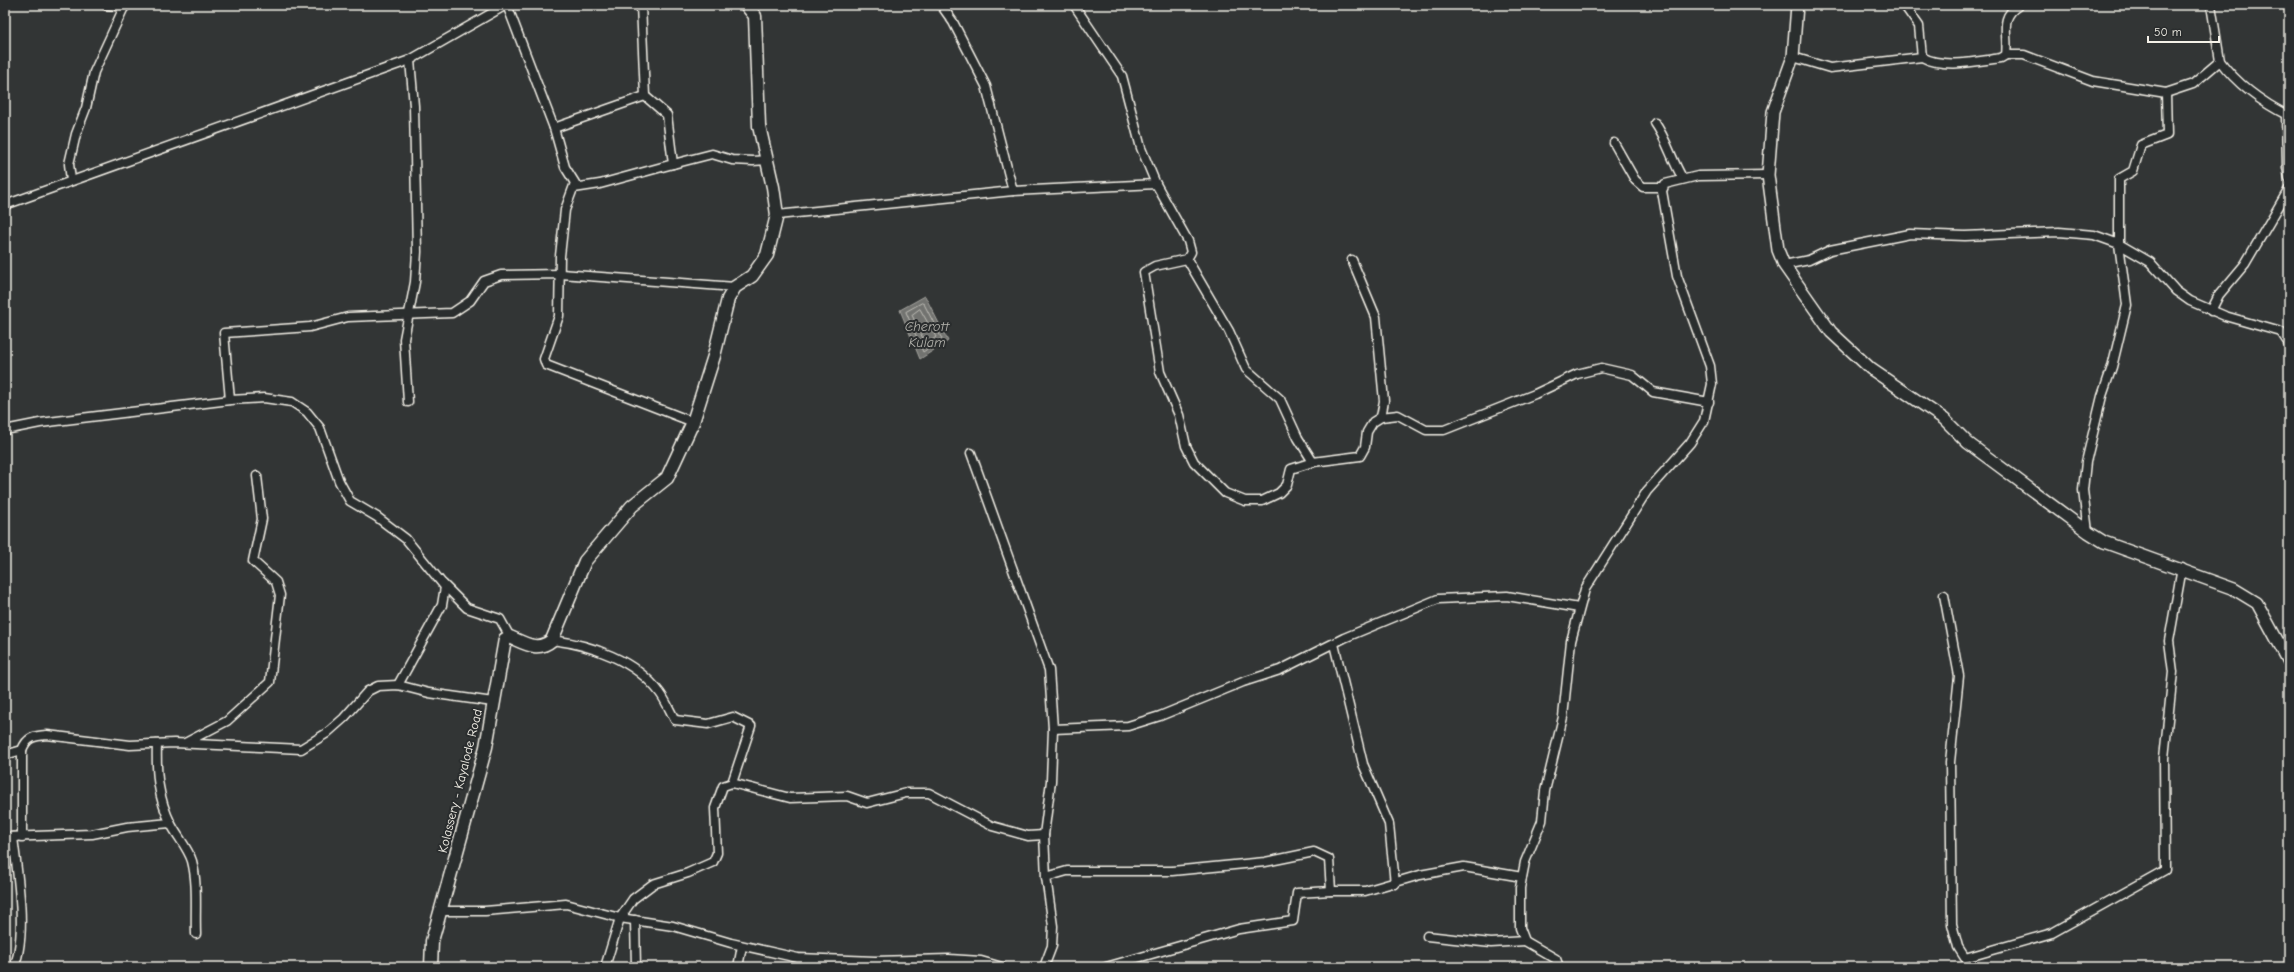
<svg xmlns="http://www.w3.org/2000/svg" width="2294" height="972" viewBox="0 0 2294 972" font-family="'Comic Neue',sans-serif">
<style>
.water{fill:#727370;stroke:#a6a5a0}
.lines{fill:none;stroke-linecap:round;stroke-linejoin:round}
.shore{stroke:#c0bfb8;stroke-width:1}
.minor-casing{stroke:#f4f1e8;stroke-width:11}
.tertiary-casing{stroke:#f4f1e8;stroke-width:14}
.secondary-casing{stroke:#f4f1e8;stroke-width:15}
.minor{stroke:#2a2d2e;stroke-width:8}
.tertiary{stroke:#2a2d2e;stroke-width:11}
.secondary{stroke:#2a2d2e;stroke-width:12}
.labels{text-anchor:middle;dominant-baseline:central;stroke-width:4;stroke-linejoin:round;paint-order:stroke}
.street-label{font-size:13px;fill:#f4f1e8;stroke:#2a2d2e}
.water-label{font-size:14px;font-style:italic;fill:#b3b2ac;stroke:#2a2d2e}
</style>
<rect width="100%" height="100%" fill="#323535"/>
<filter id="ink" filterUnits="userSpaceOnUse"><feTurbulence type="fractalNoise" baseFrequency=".025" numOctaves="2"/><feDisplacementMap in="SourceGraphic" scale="8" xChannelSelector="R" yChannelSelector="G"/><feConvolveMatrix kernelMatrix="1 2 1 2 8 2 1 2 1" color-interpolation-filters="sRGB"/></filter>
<g filter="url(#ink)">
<path class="water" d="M925,296l23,45 -28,18 -20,-49z"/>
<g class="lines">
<g class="shore">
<path d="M922,303l2,1 18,35 -19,13 -17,-40z"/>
<path d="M920,309l16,28 -10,8 -14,-30z"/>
</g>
<defs>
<g id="minor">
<path d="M106,5l19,2"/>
<path d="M507,5l47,123 11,39 10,16 -10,27 -5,46 -1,60 -15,43 2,6 147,57"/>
<path d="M941,5l12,17 33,64 27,105"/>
<path d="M1074,5l48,71 19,72 15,36"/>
<path d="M1904,5l15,21 3,31c21,12 56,4 79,1l5,-3c3,-21 -8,-37 13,-50"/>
<path d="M2006,55h18l69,26 73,12 27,-9 27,-23 -9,-56"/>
<path d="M1793,57l37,11 92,-11"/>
<path d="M2220,61c17,23 43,42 69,55"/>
<path d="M2286,115l1,52 2,11"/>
<path d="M1655,123c12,17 17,38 28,56"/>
<path d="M554,128l91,-32 -4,-91"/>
<path d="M1614,143l21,37 8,7h20"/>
<path d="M673,164l39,-10 20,6 21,1 14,-1"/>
<path d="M71,180l-2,-16 7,-30 10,-26 8,-36 31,-67"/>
<path d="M574,188l26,-4 73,-20 -6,-49 -22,-19"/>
<path d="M5,205l405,-145 96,-55"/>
<path d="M777,215l236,-24 143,-7 32,57 3,11 -4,7 -32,7 -11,6 16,100 19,43 7,31 8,16 31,31 20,8h17l17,-8 8,-8 4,-16 22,-7 47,-6 5,-9 2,-15 6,-10 8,-5 17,-2 28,15h18l91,-36 42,-20 24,-6 31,7 21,17 56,10"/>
<path d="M1187,259l42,72 17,38 34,30 18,39 15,24"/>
<path d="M1352,260l24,57 8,84 -3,16"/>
<path d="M1784,265l25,-5 21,-10 80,-16 55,2 94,-4 35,3 25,9 31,18 26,29 14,10 35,15 56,16 8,12"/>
<path d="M2211,311l8,-16 26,-31 44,-75"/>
<path d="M230,400l34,-2 28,4 15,10 13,16 19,53 11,20 27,16 29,22 39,48 -3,18 -44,80"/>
<path d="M408,402l-4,-63 11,-57 2,-30 -3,-146 -4,-46"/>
<path d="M5,430l35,-7 190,-23 -6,-67 86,-6 38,-10 104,-4 18,-12 14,-20 17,-6 60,-1 174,13"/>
<path d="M971,453l78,217 4,59 -2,52 -7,54 2,42 7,49 -1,20 -8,21"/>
<path d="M2088,532l-5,-42 3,-28 16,-66 10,-29 15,-62 -8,-61v-65l14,-8 8,-26 26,-10 -1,-42"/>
<path d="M443,584l24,24 33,11 10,18"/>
<path d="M1944,595l15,81 -9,86 2,162 6,23 7,11 87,-25 113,-63 -1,-112 9,-86 -4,-31 13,-73"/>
<path d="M552,640c40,5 83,20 108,53 6,8 10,18 15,27l33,4 25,-7 18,9 -19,57"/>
<path d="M1334,644l29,120 26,60 6,60"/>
<path d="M1053,729l75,-3 32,-10 83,-34 37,-12 64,-32 94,-39 69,-3 72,12"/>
<path d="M185,743l42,-22 43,-39 10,-87 -4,-13 -23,-21 9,-42 -5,-43"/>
<path d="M157,744c-1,29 1,54 14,80 6,12 17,24 21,37 6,23 3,49 4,73"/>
<path d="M5,755l17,-5c5,-13 12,-14 25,-15l83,10 44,-2 127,6 26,-16 17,-15 24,-27 10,-5 20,-1 31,8 64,9"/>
<path d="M5,837l87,-3 35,-7 43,-4"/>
<path d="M13,837c4,36 15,96 1,130"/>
<path d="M22,837v-87"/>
<path d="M1046,877l21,-6h105l93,-9 49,-10 15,7 2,32 -34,2 -4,28 -54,8 -133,38"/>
<path d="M1331,891h34l55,-16 44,-8 58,10"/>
<path d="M441,911h44l81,-7 54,14 53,8 58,17 67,15 77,3 74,-2 32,2 21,6"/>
<path d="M635,920l1,47"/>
<path d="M1427,936l64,7 34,-2"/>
<path d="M605,967l15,-49 13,-19 20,-15 35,-11 25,-11 4,-9 -2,-45 8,-22 9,-3 58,15 57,-2 20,7 39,-10h23l63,33 36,10 16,-1"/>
<path d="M738,967l4,-21"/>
<path d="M1559,967l-3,-8 -31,-18 -5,-13v-40l5,-26 17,-41 3,-30 18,-74 8,-76 14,-52 62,-98 43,-48 14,-22 8,-37 -2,-18 -33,-90 -15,-85 3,-7 33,-8 70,-1"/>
</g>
<path id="tertiary" d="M1797,5l-4,52 -20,55 -5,63 10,75 6,15 47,67 40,37 73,50 24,24 120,89 16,10 130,47 23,14 32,59"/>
<path id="secondary" d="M431,967l1,-26 54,-194 19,-108 5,-2c16,7 28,15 42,3l33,-79 47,-55 35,-28 26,-56 21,-66 14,-57 7,-12 17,-11 15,-21 10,-40 -4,-28 -14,-61 -4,-110 -9,-11"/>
</defs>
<use href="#minor" class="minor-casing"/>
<use href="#tertiary" class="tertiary-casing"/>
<use href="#secondary" class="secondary-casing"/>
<use href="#minor" class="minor"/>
<use href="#tertiary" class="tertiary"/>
<use href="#secondary" class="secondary"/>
</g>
</g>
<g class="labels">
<g class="street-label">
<text transform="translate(460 781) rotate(-76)">Kolassery - Kayalode Road</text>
</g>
<g class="water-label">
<text x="927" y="326">Cherott<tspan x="927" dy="16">Kulam</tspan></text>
</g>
</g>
<rect width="2294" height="972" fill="none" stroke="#2a2d2e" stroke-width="20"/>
<rect x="10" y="10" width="2274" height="952" fill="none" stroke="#f4f1e8" stroke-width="1.5" filter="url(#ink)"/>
<path d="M2148 36v6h71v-6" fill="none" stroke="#f4f1e8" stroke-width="2"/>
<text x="2154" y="36" font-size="12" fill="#f4f1e8" stroke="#2a2d2e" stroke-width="3" paint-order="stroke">50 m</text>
</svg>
